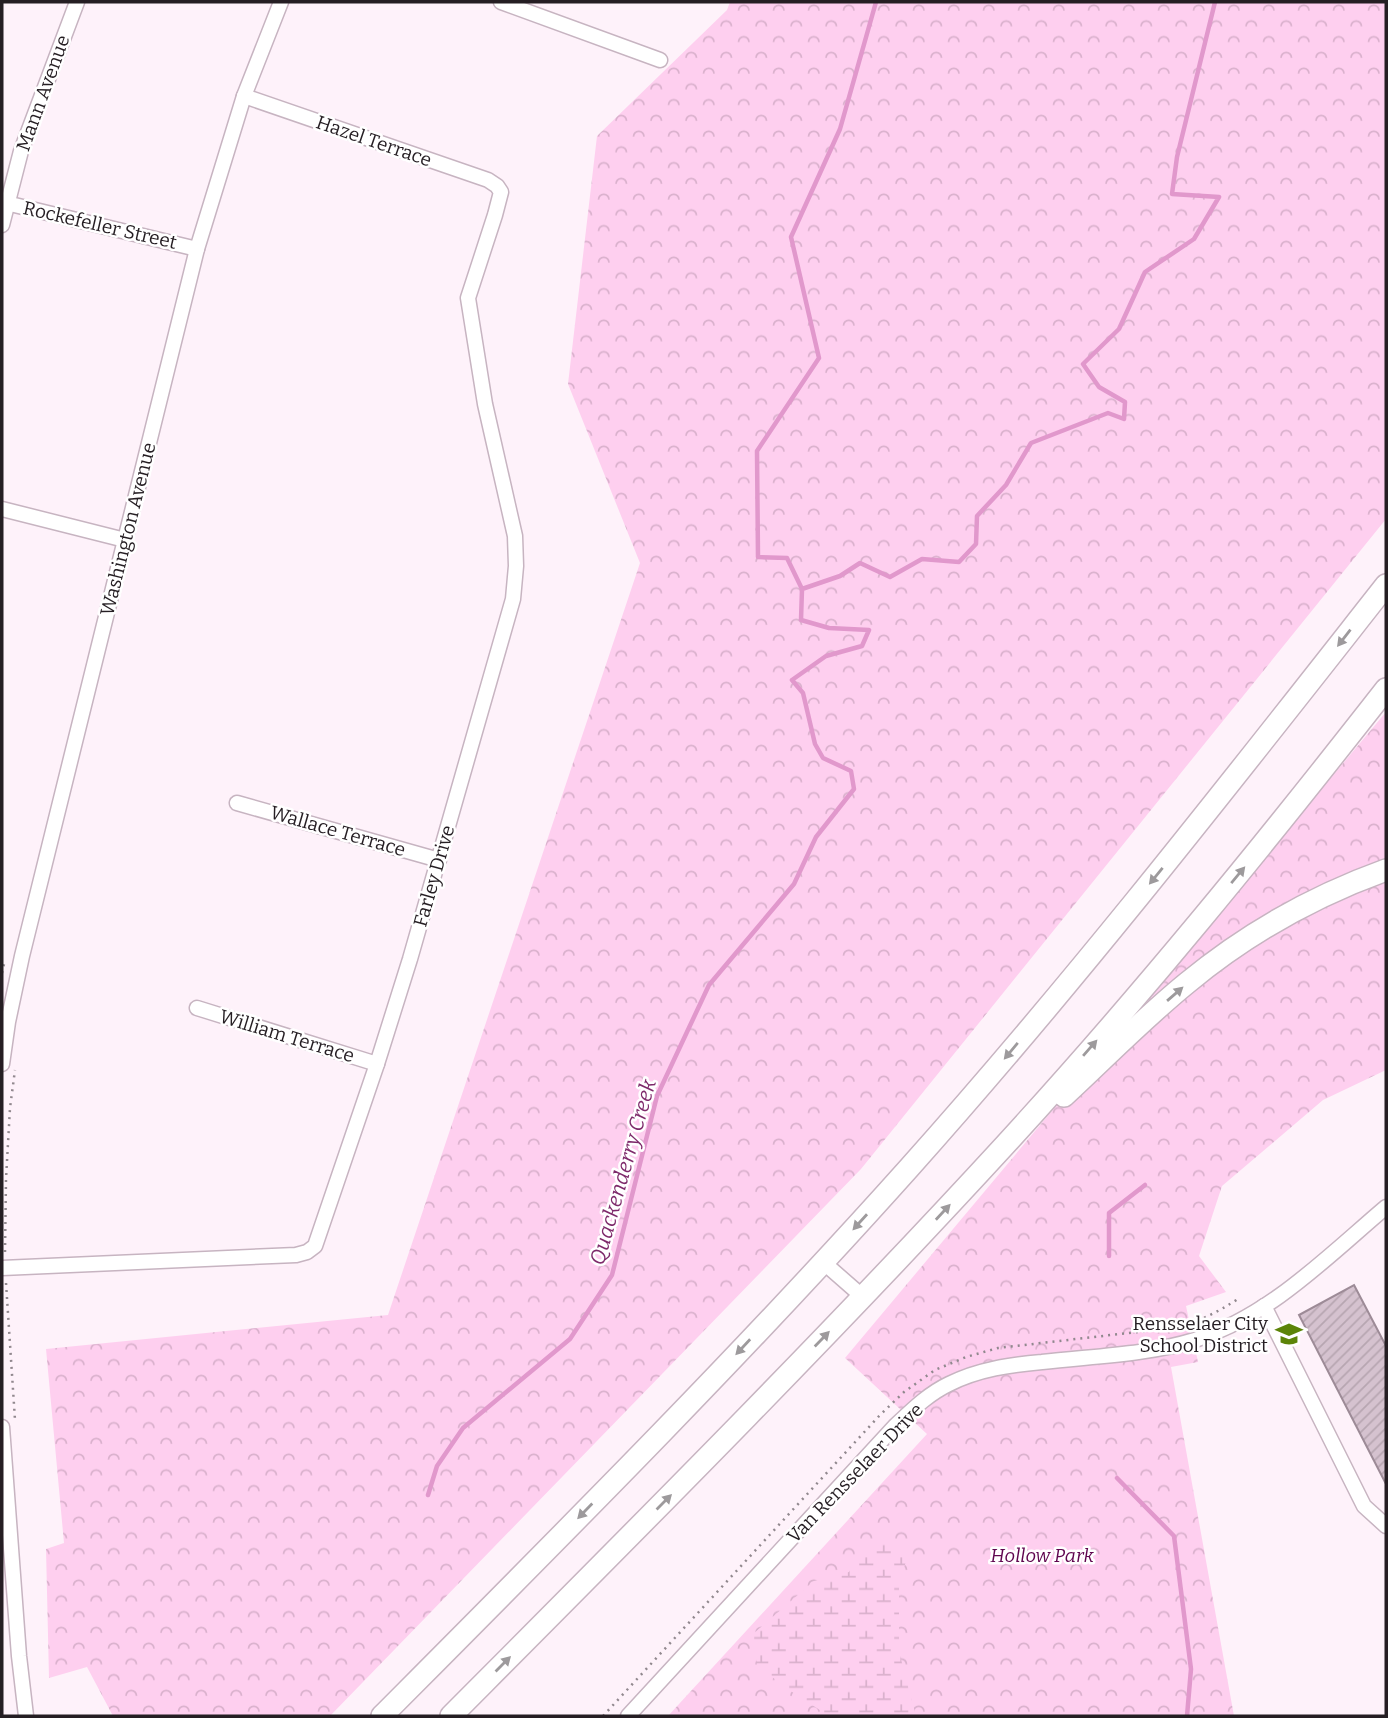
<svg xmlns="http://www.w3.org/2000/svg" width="1388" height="1718" viewBox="0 0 1388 1718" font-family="Bitter,serif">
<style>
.forest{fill:url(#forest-crowns)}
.wetland{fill:url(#wetland-marsh)}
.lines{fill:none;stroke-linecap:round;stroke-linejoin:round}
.stream{stroke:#e198cc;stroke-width:4.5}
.building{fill:url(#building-hatch);stroke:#9d8b97;stroke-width:2}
.minor-casing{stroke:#c7b4c1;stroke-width:17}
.highway-casing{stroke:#c7b4c1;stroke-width:24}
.path{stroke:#91888e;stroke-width:2.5;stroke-dasharray:2 5;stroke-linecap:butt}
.minor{stroke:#fff;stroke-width:14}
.highway{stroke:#fff;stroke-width:21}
.oneway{fill:#9d9a9c}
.labels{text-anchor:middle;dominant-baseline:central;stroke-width:5;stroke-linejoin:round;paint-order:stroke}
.street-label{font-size:19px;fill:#251e23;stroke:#fff}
.poi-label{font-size:19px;fill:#251e23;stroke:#fff;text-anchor:end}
.park-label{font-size:19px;font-style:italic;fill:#5f054f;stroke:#fff}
.water-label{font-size:21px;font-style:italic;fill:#7e2a6b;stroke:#fff}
</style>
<defs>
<pattern id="forest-crowns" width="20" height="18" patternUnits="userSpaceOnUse" patternTransform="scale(1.75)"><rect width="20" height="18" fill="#fecfef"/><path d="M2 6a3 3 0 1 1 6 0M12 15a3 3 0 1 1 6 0" fill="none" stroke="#dab1cd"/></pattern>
<pattern id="wetland-marsh" width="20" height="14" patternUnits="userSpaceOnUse" patternTransform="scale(1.75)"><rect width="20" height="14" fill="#fecfef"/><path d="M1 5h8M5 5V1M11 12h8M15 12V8" fill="none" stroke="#dab1cd"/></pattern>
<pattern id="building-hatch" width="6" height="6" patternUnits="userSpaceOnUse" patternTransform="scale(1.75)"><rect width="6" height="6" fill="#d5c2cf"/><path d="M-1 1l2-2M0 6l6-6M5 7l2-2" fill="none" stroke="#b7a6b1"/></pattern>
</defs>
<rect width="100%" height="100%" fill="#fef2fa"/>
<g class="forest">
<path d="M730,2h656v517l-525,650 -531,547h-217l-26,-49 -38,11 -3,-129 18,-6 -18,-194 342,-34 252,-752 -72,-179 29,-248 130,-126z"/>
<path d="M1386,712v358l-63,30 -101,86 -23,70 27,36 -40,14 12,56 -27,5 63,349h-566l259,-282 -82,-76z"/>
</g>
<path class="wetland" d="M886,1538l23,13 -10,34v67l17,64h-87l-43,-28 -29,-23 -4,-31 61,-53 35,-9 13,-20z"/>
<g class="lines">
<g class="stream">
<path d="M802,589l-15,-31 -29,-1 -1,-106 62,-93 -28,-121 49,-108 36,-127"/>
<path d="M1109,1256v-43l36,-28"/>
<path d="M1117,1478l57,58 17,133 -4,47"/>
<path d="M428,1495l9,-29 26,-38 107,-89 42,-64 45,-179 52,-111 85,-101 22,-47 38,-48 -3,-18 -28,-13 -8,-14 -12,-51 -11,-13 34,-24 36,-10 7,-16 -40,-2 -28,-8 1,-31 38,-13 20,-13 30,14 32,-18 37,3 17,-18 1,-28 29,-31 25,-42 77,-30 16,6 1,-17 -26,-15 -16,-23 36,-35 26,-57 49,-33 25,-42 -47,-3 5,-37 38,-155"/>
</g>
</g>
<path class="building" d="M1354,1285l32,61v138l-87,-169z"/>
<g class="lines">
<defs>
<g id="minor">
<path d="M501,2l159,58"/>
<path d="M2,202l195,47"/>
<path d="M2,225l19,-74 56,-149"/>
<path d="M2,509l123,31"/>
<path d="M237,803l202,57"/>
<path d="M197,1008l180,56"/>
<path d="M2,1064l6,-42 14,-66 175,-707 47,-153 37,-94"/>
<path d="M823,1262l40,35"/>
<path d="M2,1268l294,-13 11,-3 8,-6 62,-182 33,-105 103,-360 3,-33 -1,-30 -30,-132 -17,-106 27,-83 6,-23 -4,-6 -9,-6 -244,-84"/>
<path d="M1264,1306l100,200 22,20"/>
<path d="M2,1427l17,229 7,60"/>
<path d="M628,1716l267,-290c17,-16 33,-32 54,-42 30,-15 61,-19 93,-22 51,-6 104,-7 153,-22 75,-24 132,-83 191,-133"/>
</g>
<g id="highway">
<path d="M1064,1096c41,-38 80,-78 123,-113 59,-49 127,-87 199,-113"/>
<path d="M382,1716c179,-180 358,-359 527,-548 168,-188 322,-386 477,-583"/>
<path d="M451,1716c187,-188 375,-376 554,-571 134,-146 259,-300 381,-456"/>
</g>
</defs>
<use href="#minor" class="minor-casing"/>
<use href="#highway" class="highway-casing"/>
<g class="path">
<path d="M2,973l2,-9"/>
<path d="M5,1252l1,-73 4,-71 5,-38"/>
<path d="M6,1283l9,137"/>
<path d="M603,1716l277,-301 24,-23 31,-22 31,-13 32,-9 174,-20c25,-5 44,-15 66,-29"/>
</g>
<use href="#minor" class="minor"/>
<use href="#highway" class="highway"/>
</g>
<defs><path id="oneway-solid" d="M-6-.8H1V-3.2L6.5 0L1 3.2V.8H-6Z" transform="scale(1.75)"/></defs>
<g class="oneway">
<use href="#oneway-solid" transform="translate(1344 638) rotate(128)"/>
<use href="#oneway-solid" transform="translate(1238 875) rotate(-50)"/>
<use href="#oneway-solid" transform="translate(1156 876) rotate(129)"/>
<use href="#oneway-solid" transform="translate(1175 994) rotate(-41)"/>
<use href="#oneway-solid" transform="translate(1090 1048) rotate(-49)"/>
<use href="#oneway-solid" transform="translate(1011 1051) rotate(130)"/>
<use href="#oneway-solid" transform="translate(943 1212) rotate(-47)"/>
<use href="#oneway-solid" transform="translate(860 1222) rotate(132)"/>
<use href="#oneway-solid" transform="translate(822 1339) rotate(-46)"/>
<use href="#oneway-solid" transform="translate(743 1347) rotate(133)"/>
<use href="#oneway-solid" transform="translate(664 1502) rotate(-45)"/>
<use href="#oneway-solid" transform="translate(585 1511) rotate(134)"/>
<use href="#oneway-solid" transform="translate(503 1664) rotate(-45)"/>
</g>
<defs>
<symbol id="school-bare" viewBox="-9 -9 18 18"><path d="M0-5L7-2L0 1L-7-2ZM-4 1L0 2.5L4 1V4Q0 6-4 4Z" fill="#5c8408" stroke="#fff" stroke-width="2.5" paint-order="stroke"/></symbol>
</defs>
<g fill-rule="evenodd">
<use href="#school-bare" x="1270" y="1315" width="38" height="38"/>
</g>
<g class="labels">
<g class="street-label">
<text transform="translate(43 93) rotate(-70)">Mann Avenue</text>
<text transform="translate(374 141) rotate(19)">Hazel Terrace</text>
<text transform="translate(100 225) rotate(13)">Rockefeller Street</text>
<text transform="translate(128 529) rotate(-76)">Washington Avenue</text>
<text transform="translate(338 831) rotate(16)">Wallace Terrace</text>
<text transform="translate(434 876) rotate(-74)">Farley Drive</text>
<text transform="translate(287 1036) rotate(17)">William Terrace</text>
<text transform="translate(855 1473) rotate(-46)">Van Rensselaer Drive</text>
</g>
<g class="poi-label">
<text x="1268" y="1323">Rensselaer City<tspan x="1268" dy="22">School District</tspan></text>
</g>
<g class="park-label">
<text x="1042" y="1555">Hollow Park</text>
</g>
<g class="water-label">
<text transform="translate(623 1172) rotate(-74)">Quackenderry Creek</text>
</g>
</g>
<rect width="1388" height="1718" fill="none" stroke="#251e23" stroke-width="7"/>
</svg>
